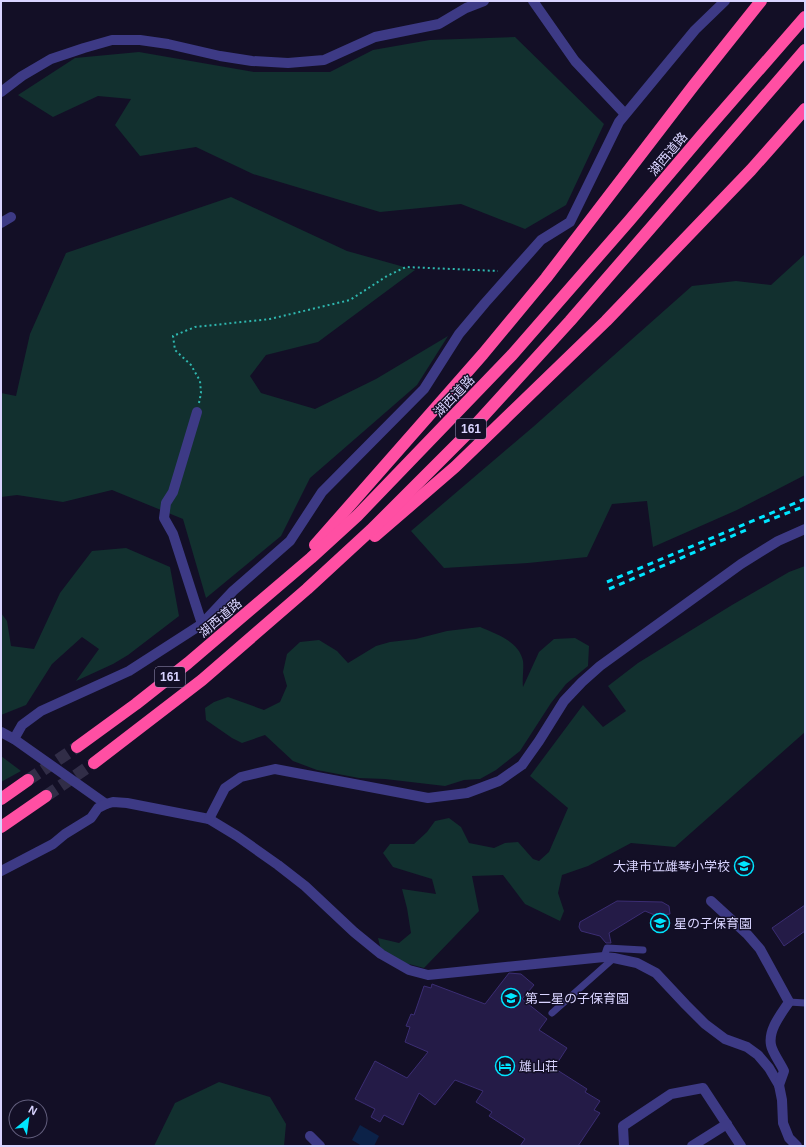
<svg xmlns="http://www.w3.org/2000/svg" width="806" height="1147" viewBox="0 0 806 1147" font-family="Helvetica,'Noto Sans JP',sans-serif">
<style>
.green{fill:#12302f}
.water{fill:#0c2248}
.building{fill:#241b47;stroke:#3b2d73}
.lines{fill:none;stroke-linecap:round;stroke-linejoin:round}
.motorway-tunnel{stroke:#312d47;stroke-width:12;stroke-dasharray:12 6;stroke-linecap:butt}
.path{stroke:#2fb8b0;stroke-width:2;stroke-dasharray:2 3;stroke-linecap:butt}
.service{stroke:#3d3a85;stroke-width:7}
.minor{stroke:#3d3a85;stroke-width:10}
.tertiary{stroke:#3d3a85;stroke-width:10}
.motorway{stroke:#ff4fa3;stroke-width:12}
.rail{stroke:#00e5ff;stroke-width:3;stroke-dasharray:6 5;stroke-linecap:butt}
.labels{text-anchor:middle;dominant-baseline:central;stroke-width:3;stroke-linejoin:round;paint-order:stroke}
.shield{fill:#130f26;stroke:#9e99be;stroke-width:1}
.shield-label{font-size:12px;font-weight:bold;fill:#d9d4ff}
.street-label{font-size:13px;fill:#d9d4ff;stroke:#130f26}
.poi-label{font-size:13px;fill:#d9d4ff;stroke:#130f26;text-anchor:start}
</style>
<rect width="100%" height="100%" fill="#130f26"/>
<g class="green">
<path d="M515,37l89,87 -38,81 -41,24 -64,-25 -81,8 -127,-38 -57,-27 -56,9 -25,-31 16,-26 -33,-3 -45,21 -35,-22 57,-37 64,-6 115,20h76l43,-22 57,-10z"/>
<path d="M231,197l116,54 68,19 -97,72 -52,13 -16,21 11,17 54,16 61,-30 72,-43 -31,49 -107,93 -29,58 -75,62 -23,-79 -71,-29 -49,12 -46,-7 -16,2v-104l15,3 14,-62 36,-81z"/>
<path d="M805,254v221l-68,35 -84,37 -6,-46 -35,3 -25,53 -59,6 -84,5 -33,-37 122,-104 159,-141 44,-5 35,4z"/>
<path d="M126,548l44,19 9,49 -51,39 -15,9 -37,17 23,-32 -17,-12 -30,27 -26,41 -25,10v-102l6,8 4,25 23,3 26,-56 32,-42z"/>
<path d="M805,566v166l-130,115 -44,-4 -43,23 -26,9 -4,18 6,18 -4,10 -35,-17 -22,-29 -31,1 7,35 -55,57 -19,-5 -24,-13 -3,-12 21,5 12,-10 -4,-25 -5,-19 34,5 -4,-15 -39,-12 -10,-14 7,-9h24l13,-12 8,-11 14,-3 12,9 8,16 25,5 11,-5 13,-1 15,17 6,2 10,-9 19,-44 -38,-32 53,-71 20,22 23,-16 -18,-25 30,-23 94,-58 57,-33z"/>
<path d="M480,627c16,7 39,14 43,34 1,8 -1,18 0,26l16,-35 15,-13 21,-1 14,8 -1,20 -22,18 -15,19 -31,48 -24,19 -16,9 -16,1 -19,6 -60,-7 -26,-1 -42,-8 -24,-9 -28,-26 -23,8 -10,-5 -26,-18 -1,-12 9,-6 14,-5 36,13 16,-8 7,-16 -4,-14 4,-18 13,-12 19,-2 18,11 11,12 28,-17 14,-4 26,-3 31,-8z"/>
<path d="M1,756l20,15 -20,11z"/>
<path d="M219,1082l51,15 16,27 -2,22h-130l21,-43z"/>
</g>
<path class="water" d="M360,1125l19,11 -5,10h-12l-10,-6z"/>
<g class="building">
<path d="M617,901l45,1 7,4 1,8 -13,2 -12,-5 -36,22 2,10h-5l-6,-7 -19,-5 -2,-4 1,-5z"/>
<path d="M805,905v26l-21,15 -12,-18z"/>
<path d="M509,973l12,1 13,11 -12,14 25,20 -8,11 28,18 -13,20 33,21 -2,3 15,9 -6,9 6,3 -22,33h-58l5,-7 -36,-23 3,-4 -16,-10 7,-11 -28,-11 -20,25 -16,-12 -16,32 -19,-10 -4,7 -9,-5 4,-8 -20,-10 20,-38 32,17 21,-26 -23,-10 5,-15 -4,-1 5,-12 3,1 10,-29 7,2 1,-4 53,20z"/>
</g>
<g class="lines">
<g class="motorway-tunnel">
<path d="M28,780l49,-33"/>
<path d="M46,796l48,-33"/>
</g>
<path class="path" d="M199,403l2,-10 -1,-12 -9,-16 -16,-15 -2,-14 22,-9 75,-8 80,-19 37,-24 19,-9 92,4"/>
<g class="service">
<path d="M604,957l3,-9 36,2"/>
<path d="M789,1002l16,1"/>
<path d="M552,1013l62,-55"/>
</g>
<g class="minor">
<path d="M533,1l42,60 50,53"/>
<path d="M1,92l21,-16 29,-17 33,-11 28,-8h28l28,4 52,12 32,5 36,2 36,-3 51,-23 64,-13 27,-16 18,-7"/>
<path d="M1,223l10,-6"/>
<path d="M197,412l-24,80 -7,11 -2,15 9,16 29,90"/>
<path d="M1,732l13,7 92,65"/>
<path d="M14,739l8,-14 19,-14 88,-40 73,-47 31,-33 57,-50 32,-49 102,-103 35,-55 26,-31 56,-63 29,-18 49,-100 76,-92 30,-29"/>
<path d="M1,871l52,-27 12,-10 26,-16 7,-10 8,-4 7,-2 14,1 82,16 28,17 41,29 27,21 49,46 27,22 28,16 19,5 176,-18 10,1 23,5 19,10 30,32 19,19 20,15 22,8 11,8 11,13 10,17 3,15 1,23 6,15 8,8"/>
<path d="M711,901l36,33 13,15 29,53c-8,12 -21,28 -18,43 1,7 10,19 13,26l-5,14"/>
<path d="M310,1136l10,10"/>
<path d="M624,1146l-1,-20 48,-32 32,-6 38,58"/>
<path d="M692,1146l35,-22"/>
</g>
<path class="tertiary" d="M209,819l16,-31 16,-11 34,-8 153,29 39,-5 32,-12 23,-16 17,-24 25,-40 18,-19 18,-16 141,-102 37,-23 27,-12"/>
<g class="motorway">
<path d="M375,536l80,-69 151,-146 145,-151 54,-61"/>
<path d="M315,545l168,-191 63,-76 148,-193 67,-84"/>
<path d="M77,747l59,-43 52,-41 123,-105 46,-42 155,-161 117,-134 73,-86 103,-118"/>
<path d="M94,763l108,-83 105,-91 64,-59 97,-97 102,-112 235,-271"/>
<path d="M1,799l27,-19"/>
<path d="M1,827l45,-31"/>
</g>
<g class="rail">
<path d="M764,522l41,-16"/>
<path d="M607,582l198,-83"/>
<path d="M609,589l137,-59"/>
</g>
</g>
<defs>
<symbol id="school-ring" viewBox="-11 -11 22 22"><circle r="9.5" fill="#130f26" stroke="#00e5ff" stroke-width="1.5"/><path d="M0-5L7-2L0 1L-7-2ZM-4 1L0 2.5L4 1V4Q0 6-4 4Z" fill="#00e5ff"/></symbol>
<symbol id="hotel-ring" viewBox="-11 -11 22 22"><circle r="9.5" fill="#130f26" stroke="#00e5ff" stroke-width="1.5"/><path d="M-6-4.5h1.5V1H6V5H4.5V3h-9V5H-6ZM-4 0a1.8 1.8 0 1 1 3.6 0ZM.5 0V-2.5h3Q6-2.5 6 0Z" fill="#00e5ff"/></symbol>
</defs>
<g fill-rule="evenodd">
<use href="#school-ring" x="733" y="855" width="22" height="22"/>
<use href="#school-ring" x="649" y="912" width="22" height="22"/>
<use href="#school-ring" x="500" y="987" width="22" height="22"/>
<use href="#hotel-ring" x="494" y="1055" width="22" height="22"/>
</g>
<g class="labels">
<g class="shield">
<rect x="456" y="419" width="30" height="20" rx="3"/>
<rect x="155" y="667" width="30" height="20" rx="3"/>
</g>
<g class="shield-label">
<text x="471" y="429">161</text>
<text x="170" y="677">161</text>
</g>
<g class="street-label">
<text transform="translate(668 154) rotate(-50)">湖西道路</text>
<text transform="translate(454 396) rotate(-46)">湖西道路</text>
<text transform="translate(220 618) rotate(-40)">湖西道路</text>
</g>
<g class="poi-label">
<text x="730" y="866" text-anchor="end">大津市立雄琴小学校</text>
<text x="674" y="923">星の子保育園</text>
<text x="525" y="998">第二星の子保育園</text>
<text x="519" y="1066">雄山荘</text>
</g>
</g>
<rect width="806" height="1147" fill="none" stroke="#d9d4ff" stroke-width="4"/>
<g transform="translate(28 1119) rotate(29)"><circle r="19" fill="#130f26" stroke="#625e7d"/>
<path d="M0-3L7 15L0 10L-7 15Z" fill="#00e5ff"/>
<text y="-6" font-size="11" font-weight="bold" text-anchor="middle" fill="#d9d4ff">N</text>
</g>
</svg>
